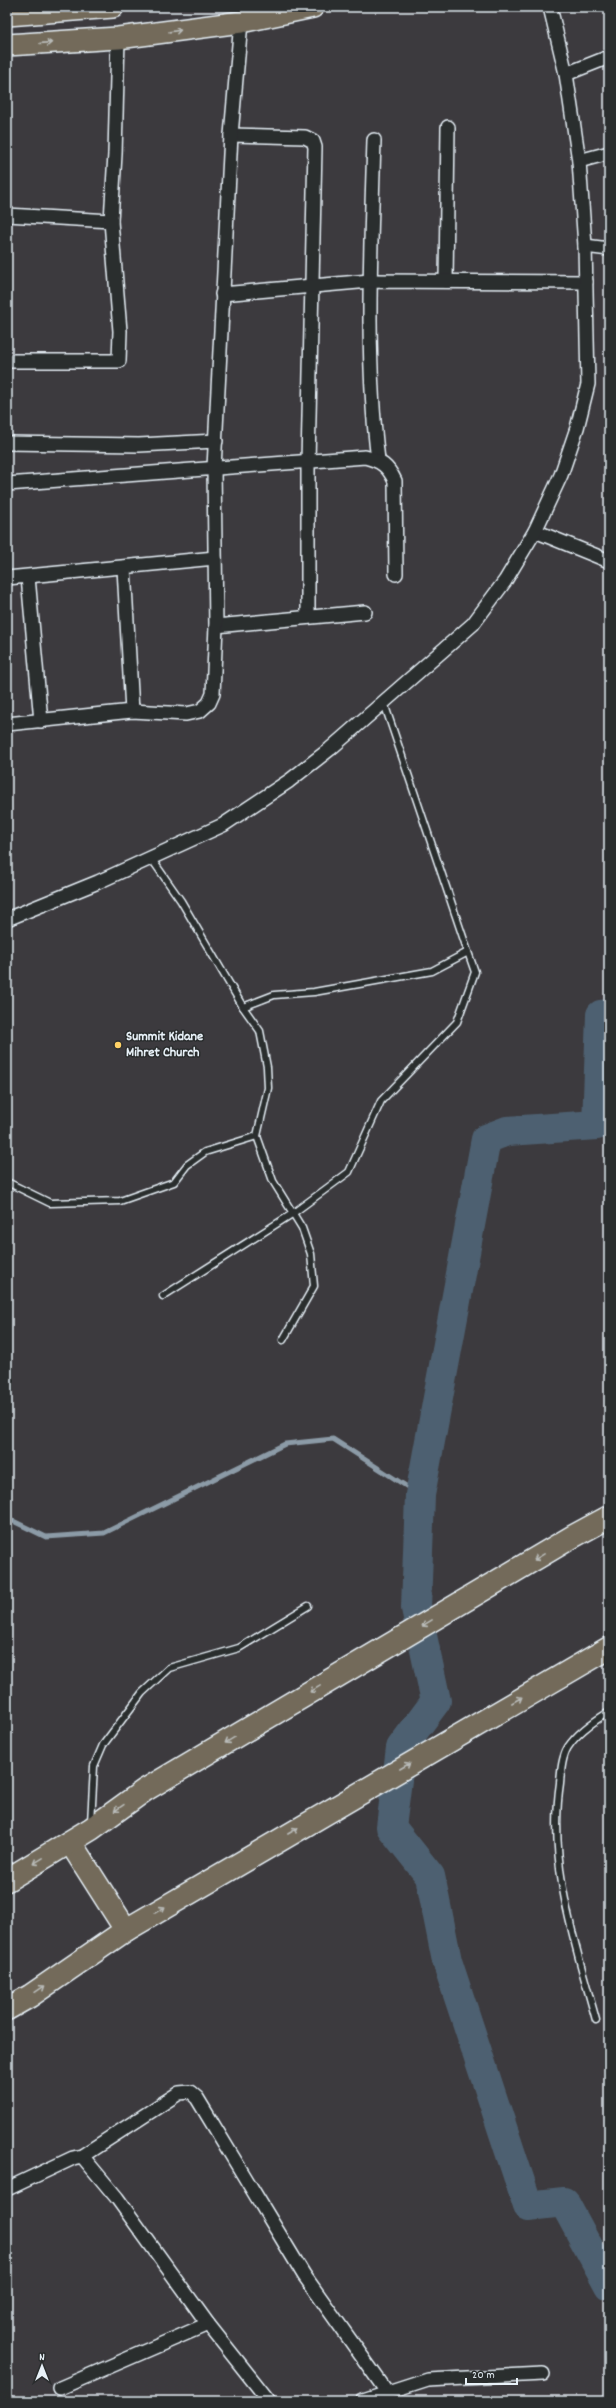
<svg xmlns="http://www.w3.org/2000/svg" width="616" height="2408" viewBox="0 0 616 2408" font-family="Dekko,sans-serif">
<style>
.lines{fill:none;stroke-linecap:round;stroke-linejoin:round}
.stream{stroke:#8c9ba7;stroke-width:5}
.river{stroke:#4e6171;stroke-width:30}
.service-casing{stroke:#e8f1f8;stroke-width:9}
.minor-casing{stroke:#e8f1f8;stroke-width:16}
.primary-casing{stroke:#e8f1f8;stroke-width:24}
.trunk-casing{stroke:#e8f1f8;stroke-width:25}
.service{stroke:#2a2d2e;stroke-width:6}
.minor{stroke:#2a2d2e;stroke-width:13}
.primary{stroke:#736b5a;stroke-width:21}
.trunk{stroke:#736b5a;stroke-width:22}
.oneway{stroke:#b9bbb9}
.poi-dot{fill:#ffd166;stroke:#2a2d2e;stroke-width:1.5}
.labels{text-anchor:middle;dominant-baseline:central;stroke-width:3;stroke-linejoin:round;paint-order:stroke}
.poi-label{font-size:14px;font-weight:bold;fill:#e8f1f8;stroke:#2a2d2e;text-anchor:start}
</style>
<rect width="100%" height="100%" fill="#3c3a3e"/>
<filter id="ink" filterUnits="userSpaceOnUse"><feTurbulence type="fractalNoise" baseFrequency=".025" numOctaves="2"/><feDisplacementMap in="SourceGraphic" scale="8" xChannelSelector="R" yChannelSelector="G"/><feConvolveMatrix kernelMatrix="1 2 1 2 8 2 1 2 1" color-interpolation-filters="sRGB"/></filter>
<g filter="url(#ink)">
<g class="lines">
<path class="stream" d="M7,1518l39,19 58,-4 181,-89 48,-5 87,56"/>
<path class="river" d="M609,1014l-8,1 -4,110 -90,6 -21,8 -66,356 -4,113 20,93 -35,47 -10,79 39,49 17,85 81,245 36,-4 45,83"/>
<defs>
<g id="service">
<path d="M151,858l30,43 62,106 17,24 7,36 1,21 -11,48 16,45 29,47 9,26 3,32 -31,54"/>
<path d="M243,1007l31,-12 40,-3 118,-21 36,-19 -84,-249"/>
<path d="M7,1182l43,21 70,-2 54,-19 13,-17 18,-13 52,-16"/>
<path d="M163,1296l129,-82 57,-42 32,-71 76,-79 18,-50 -7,-20"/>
<path d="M91,1823l3,-57 9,-21 39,-52 27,-25 70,-20 69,-42"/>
<path d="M596,2020c-21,-77 -48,-156 -36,-237 1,-12 2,-26 8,-36 10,-15 26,-26 41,-35"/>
</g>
<g id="minor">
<path d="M566,74l43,-17"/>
<path d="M231,135l74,2 8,4 2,6 -7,315v155"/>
<path d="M374,140c-3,106 -9,215 4,320"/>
<path d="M579,161l30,-8"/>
<path d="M7,215l104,6"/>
<path d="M585,246l24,3"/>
<path d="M446,281l2,-154"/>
<path d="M222,294l148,-13 216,1"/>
<path d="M7,361h112l1,-30 -9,-110 4,-67 3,-116"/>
<path d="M7,443l132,2 77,-4"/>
<path d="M7,484l358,-27c16,4 23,9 30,24l1,93"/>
<path d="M535,531l74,30"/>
<path d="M124,568l8,143"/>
<path d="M28,577l13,144"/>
<path d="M7,578l208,-20"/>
<path d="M216,626l149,-14"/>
<path d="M7,724l125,-13 54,3 14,-3 9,-8 4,-9 3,-68 -2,-158 17,-333 10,-113"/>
<path d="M7,919l91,-37 125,-57 66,-44 41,-32 143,-125 32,-43 30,-50 26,-56 16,-47 11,-44 -3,-138 -6,-85 -13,-87 -16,-67"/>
<path d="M82,2156l35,42 91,126 61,77"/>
<path d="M7,2189l66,-31 9,-2 97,-63 11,-1 7,6 107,177 83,117"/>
<path d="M60,2388l148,-64"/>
<path d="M363,2401l65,-21 115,-6"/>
</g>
<g id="primary">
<path d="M7,15l106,-8"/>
<path d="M7,45l111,-7 123,-16 72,-15"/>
</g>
<g id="trunk">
<path d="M70,1842l56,88"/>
<path d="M7,1880l84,-51 54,-39 427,-253 37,-20"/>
<path d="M7,2009l23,-13 96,-66 483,-282"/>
</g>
</defs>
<use href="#service" class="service-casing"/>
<use href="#minor" class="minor-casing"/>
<use href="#primary" class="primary-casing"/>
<use href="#trunk" class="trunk-casing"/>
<use href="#service" class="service"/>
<use href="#minor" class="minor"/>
<use href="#primary" class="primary"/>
<use href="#trunk" class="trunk"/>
</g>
<defs><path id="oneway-shaft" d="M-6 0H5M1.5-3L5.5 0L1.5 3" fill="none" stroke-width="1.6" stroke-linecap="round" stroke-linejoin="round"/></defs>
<g class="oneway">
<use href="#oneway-shaft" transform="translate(175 31) rotate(-8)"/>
<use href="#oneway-shaft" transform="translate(46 43) rotate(-4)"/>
<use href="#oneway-shaft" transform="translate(539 1557) rotate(149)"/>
<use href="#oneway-shaft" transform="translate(427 1623) rotate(149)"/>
<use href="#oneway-shaft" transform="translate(315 1689) rotate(149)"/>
<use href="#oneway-shaft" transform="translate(517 1700) rotate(-30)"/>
<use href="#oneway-shaft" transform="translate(230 1740) rotate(149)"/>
<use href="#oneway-shaft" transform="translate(405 1766) rotate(-30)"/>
<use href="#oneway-shaft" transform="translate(119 1808) rotate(145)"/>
<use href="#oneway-shaft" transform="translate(293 1831) rotate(-30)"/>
<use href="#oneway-shaft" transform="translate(38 1861) rotate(149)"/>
<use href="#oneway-shaft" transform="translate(160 1910) rotate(-31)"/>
<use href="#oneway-shaft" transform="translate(40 1989) rotate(-34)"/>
</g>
</g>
<circle class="poi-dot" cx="118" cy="1045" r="4"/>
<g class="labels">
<g class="poi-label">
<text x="126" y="1037">Summit Kidane<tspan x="126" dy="16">Mihret Church</tspan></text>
</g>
</g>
<rect width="616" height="2408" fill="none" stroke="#2a2d2e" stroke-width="24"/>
<rect x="12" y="12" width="592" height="2384" fill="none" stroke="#e8f1f8" stroke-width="1.5" filter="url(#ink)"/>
<g transform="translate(42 2366)" stroke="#2a2d2e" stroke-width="3" paint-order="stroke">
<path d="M0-3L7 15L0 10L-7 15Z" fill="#e8f1f8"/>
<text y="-6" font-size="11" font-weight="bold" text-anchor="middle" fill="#e8f1f8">N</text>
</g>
<path d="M466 2378v6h51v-6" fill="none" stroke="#e8f1f8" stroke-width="2"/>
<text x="472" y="2378" font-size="12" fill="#e8f1f8" stroke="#2a2d2e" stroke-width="3" paint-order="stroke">20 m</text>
</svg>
